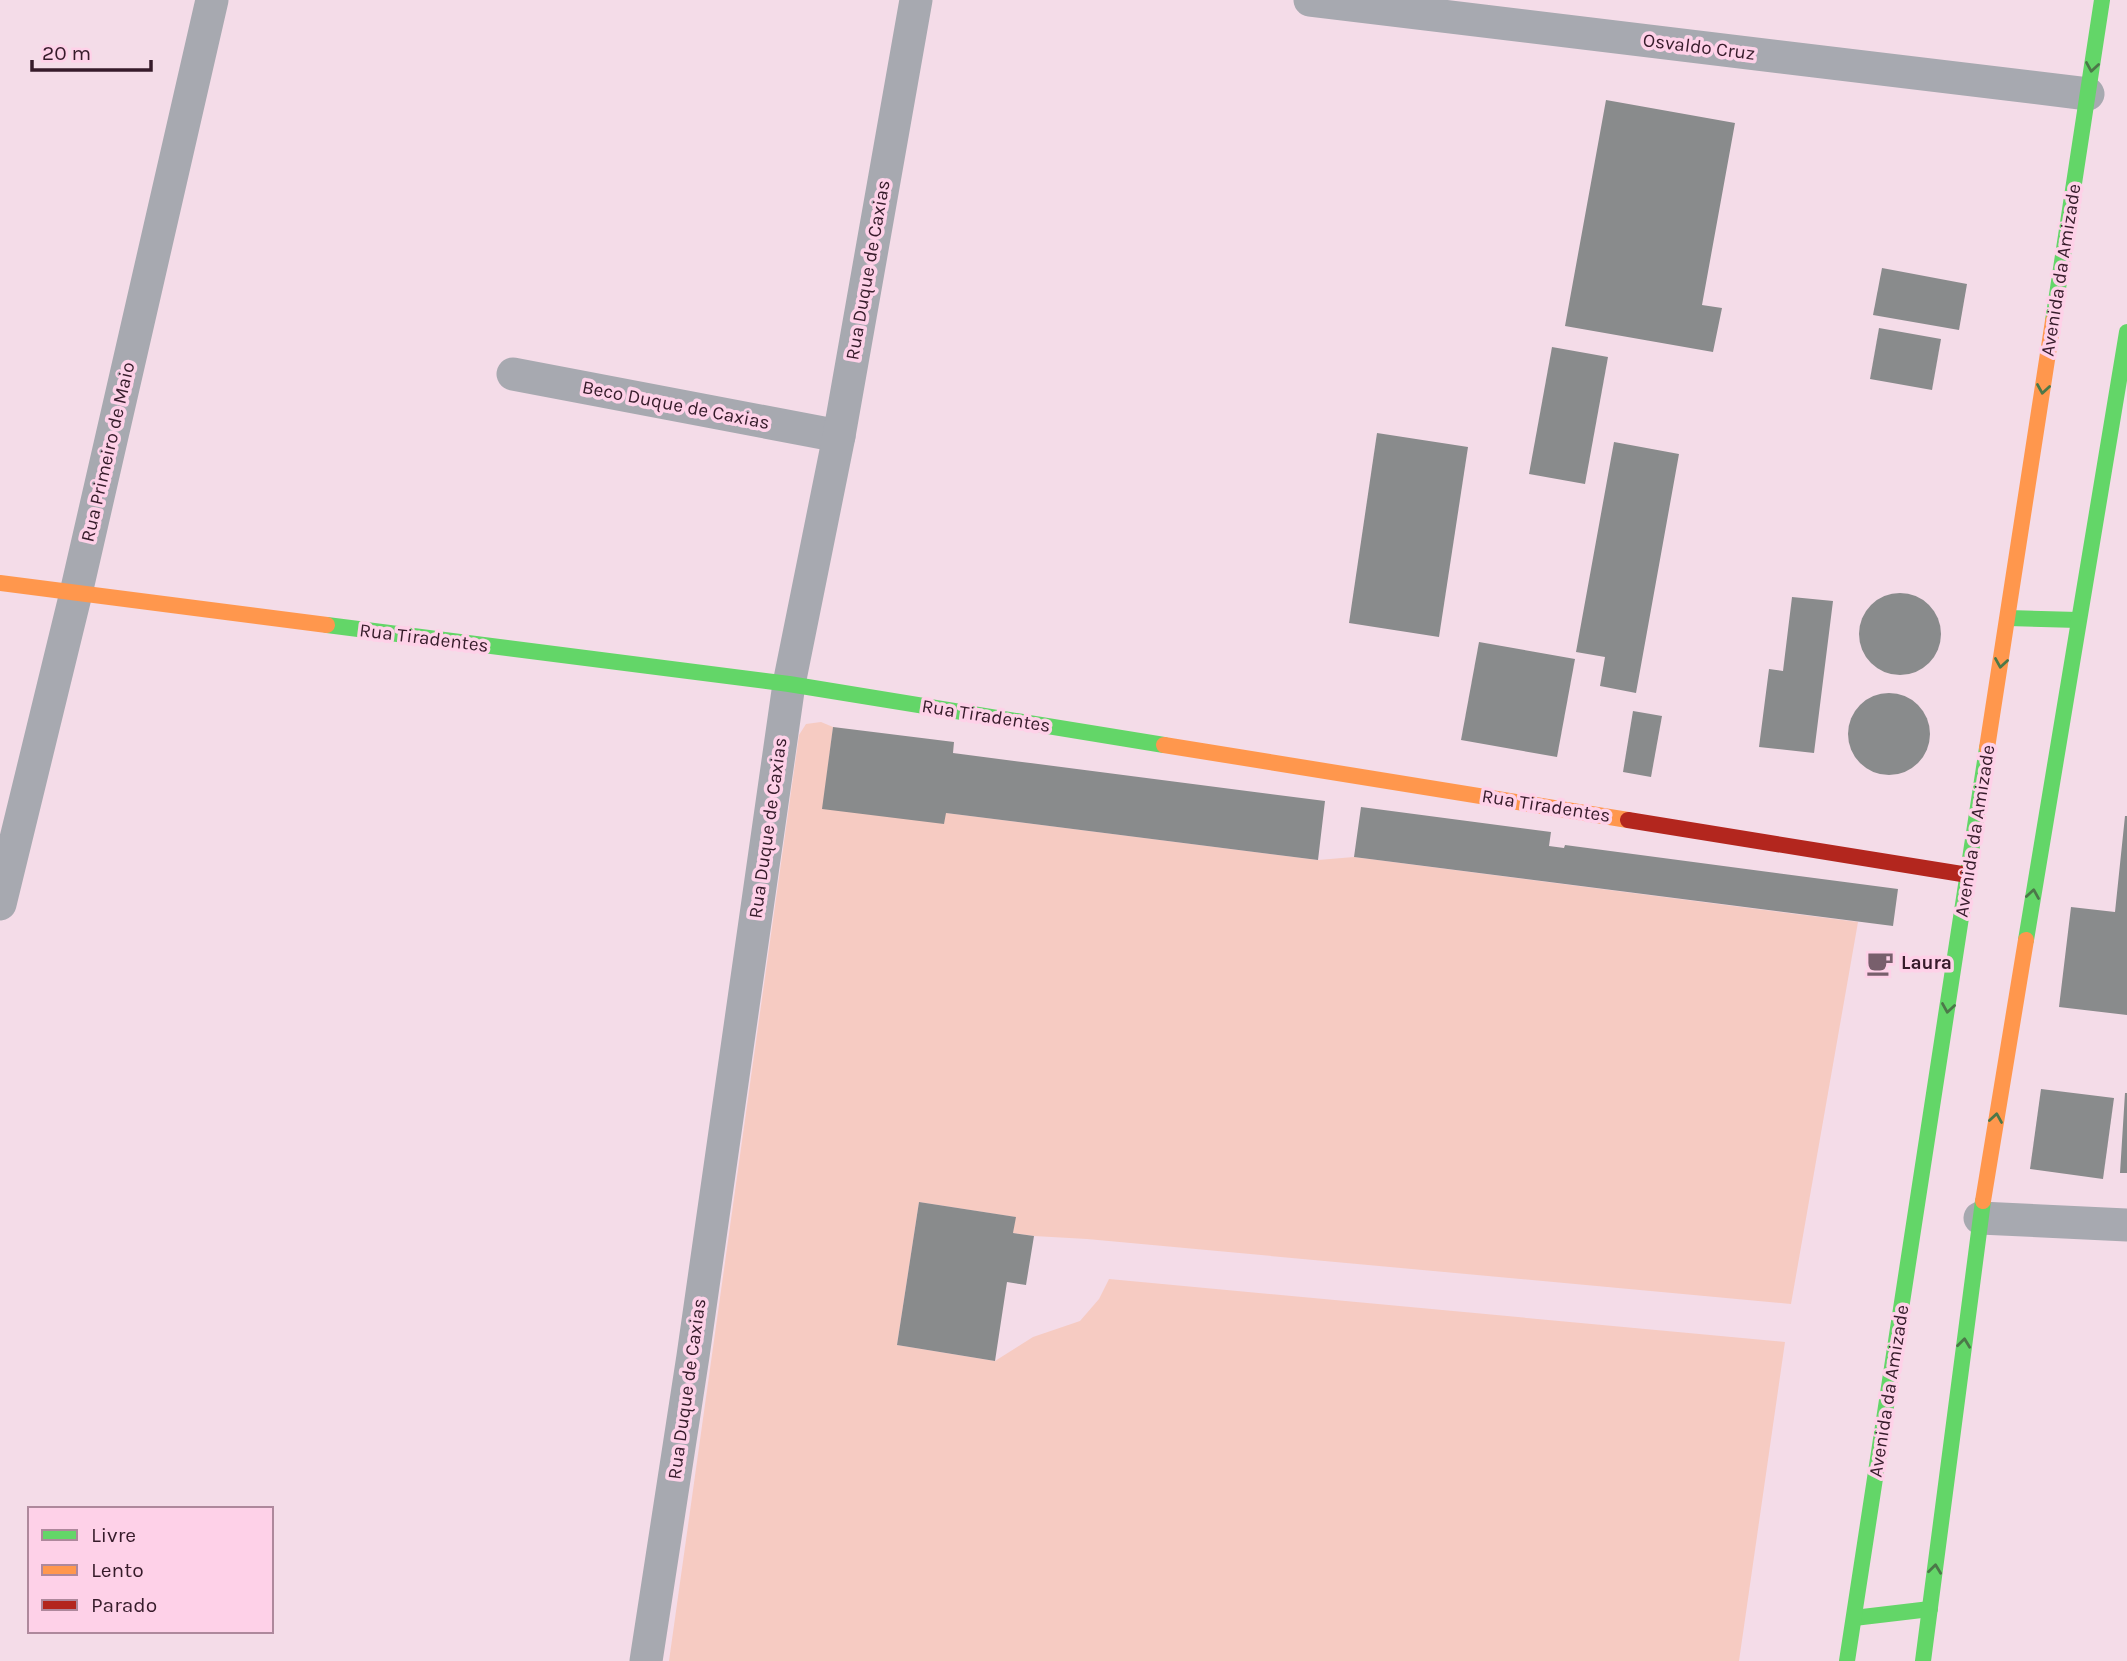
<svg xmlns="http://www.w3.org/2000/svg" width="2127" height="1661" viewBox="0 0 2127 1661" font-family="Karla,sans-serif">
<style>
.green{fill:#f6cbc2}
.building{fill:#898b8c}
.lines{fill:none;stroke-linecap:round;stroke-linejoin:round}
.street{stroke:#a7a9b0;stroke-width:33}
.fast{stroke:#63d668;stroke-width:16}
.slow{stroke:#ff974d;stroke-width:16}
.jam{stroke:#b3261e;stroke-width:16}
.oneway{stroke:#4c7849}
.labels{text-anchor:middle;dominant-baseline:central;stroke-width:7;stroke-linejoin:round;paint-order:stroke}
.street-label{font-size:19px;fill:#361b2a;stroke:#fed1e8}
.poi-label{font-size:19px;font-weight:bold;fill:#361b2a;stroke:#fed1e8;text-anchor:start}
</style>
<rect width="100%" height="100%" fill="#f4dce8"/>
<path class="green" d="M821,722l12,5 -10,81 123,5 372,47 36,-3 504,65 -67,382 -704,-65 -53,-3 -21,-3 2,-16 -96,-15 -22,143 98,16 38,-24 47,-16 19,-22 10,-20 676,63 -46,319h-1070l130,-926 7,-11z"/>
<g class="building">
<path d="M1606,100l129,23 -33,182 20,3 -9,44 -148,-26z"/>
<path d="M1882,268l85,16 -8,46 -86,-15z"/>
<path d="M1879,328l62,11 -9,51 -62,-11z"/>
<path d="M1552,347l56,10 -23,127 -56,-10z"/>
<path d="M1377,433l91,14 -29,190 -90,-14z"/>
<path d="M1614,442l65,12 -43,239 -36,-7 5,-29 -29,-5z"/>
<circle cx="1900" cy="634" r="41"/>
<path d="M1792,597l41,4 -19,152 -55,-6 10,-78 14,2z"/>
<path d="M1479,642l96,17 -18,98 -96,-17z"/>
<circle cx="1889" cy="734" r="41"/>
<path d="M1633,711l29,5 -11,61 -28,-5z"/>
<path d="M833,727l121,15 -1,11 372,48 -7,59 -372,-47 -2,11 -122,-15z"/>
<path d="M1361,807l190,25 -2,14 15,2 1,-3 333,44 -5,37 -539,-69z"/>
<path d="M2125,816h2v199l-68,-8 12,-100 44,5z"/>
<path d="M2041,1089l73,9 -11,81 -73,-10z"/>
<path d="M2125,1093h2v80h-7z"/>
<path d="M919,1202l97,15 -3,16 21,3 -8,49 -19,-3 -12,79 -98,-16z"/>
</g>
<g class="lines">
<g class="street">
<path d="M1310,0l778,94"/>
<path d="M513,374l326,62"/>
<path d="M0,904l76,-311 136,-593"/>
<path d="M1980,1218l147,7"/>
<path d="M646,1661l47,-305 96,-672 50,-248 77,-436"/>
</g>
<g class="fast">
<path d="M2053,321l49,-321"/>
<path d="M2008,618l70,2"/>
<path d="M327,625l462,59 375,61"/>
<path d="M2026,940l101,-608"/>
<path d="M1854,1618l76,-9"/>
<path d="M1847,1661l140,-913"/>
<path d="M1923,1661l60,-460"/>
</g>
<g class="slow">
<path d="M0,583l327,42"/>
<path d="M1164,745l464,75"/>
<path d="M1987,748l66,-427"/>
<path d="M1983,1201l43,-261"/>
</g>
<path class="jam" d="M1628,820l340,55"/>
</g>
<defs><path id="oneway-chevron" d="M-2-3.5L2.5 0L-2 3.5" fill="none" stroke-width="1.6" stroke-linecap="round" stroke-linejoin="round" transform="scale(1.75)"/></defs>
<g class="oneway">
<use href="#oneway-chevron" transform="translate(2092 67) rotate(99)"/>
<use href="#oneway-chevron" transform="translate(2043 389) rotate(99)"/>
<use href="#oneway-chevron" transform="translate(2001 663) rotate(99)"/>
<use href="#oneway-chevron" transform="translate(2033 894) rotate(-81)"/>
<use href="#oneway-chevron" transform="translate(1948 1008) rotate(99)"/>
<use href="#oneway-chevron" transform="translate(1996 1118) rotate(-81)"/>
<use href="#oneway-chevron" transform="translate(1964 1343) rotate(-83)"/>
<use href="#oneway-chevron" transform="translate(1935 1569) rotate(-83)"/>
</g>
<defs>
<symbol id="cafe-bare" viewBox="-9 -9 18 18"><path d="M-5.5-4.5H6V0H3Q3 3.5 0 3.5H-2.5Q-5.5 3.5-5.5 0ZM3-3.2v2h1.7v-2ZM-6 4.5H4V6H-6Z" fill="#785f6c" stroke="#fed1e8" stroke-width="2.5" paint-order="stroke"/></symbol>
</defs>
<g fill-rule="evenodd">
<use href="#cafe-bare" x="1861" y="944" width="38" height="38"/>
</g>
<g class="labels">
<g class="street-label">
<text transform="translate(1699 47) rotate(7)">Osvaldo Cruz</text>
<text transform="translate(868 270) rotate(-80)">Rua Duque de Caxias</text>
<text transform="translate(2061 270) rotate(-81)">Avenida da Amizade</text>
<text transform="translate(676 405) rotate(11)">Beco Duque de Caxias</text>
<text transform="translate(108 452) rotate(-77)">Rua Primeiro de Maio</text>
<text transform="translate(424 638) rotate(7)">Rua Tiradentes</text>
<text transform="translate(986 716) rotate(9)">Rua Tiradentes</text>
<text transform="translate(1546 806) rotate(9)">Rua Tiradentes</text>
<text transform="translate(768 828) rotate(-82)">Rua Duque de Caxias</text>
<text transform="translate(1975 831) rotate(-81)">Avenida da Amizade</text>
<text transform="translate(687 1389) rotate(-82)">Rua Duque de Caxias</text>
<text transform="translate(1889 1391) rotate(-81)">Avenida da Amizade</text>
</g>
<g class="poi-label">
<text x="1901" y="963">Laura</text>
</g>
</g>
<rect x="28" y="1507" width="245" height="126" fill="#fed1e8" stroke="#ae889c" stroke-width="2"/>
<rect x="42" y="1530" width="35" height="10" fill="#63d668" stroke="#ae889c" stroke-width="2"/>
<text x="91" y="1542" font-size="21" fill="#361b2a">Livre</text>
<rect x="42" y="1565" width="35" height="10" fill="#ff974d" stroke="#ae889c" stroke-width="2"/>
<text x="91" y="1577" font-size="21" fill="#361b2a">Lento</text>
<rect x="42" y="1600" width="35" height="10" fill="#b3261e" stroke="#ae889c" stroke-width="2"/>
<text x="91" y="1612" font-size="21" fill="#361b2a">Parado</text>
<path d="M32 60v10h119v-10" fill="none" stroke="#361b2a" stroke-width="3.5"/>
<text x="42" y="60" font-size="21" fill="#361b2a" stroke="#fed1e8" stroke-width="5" paint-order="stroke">20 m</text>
</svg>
